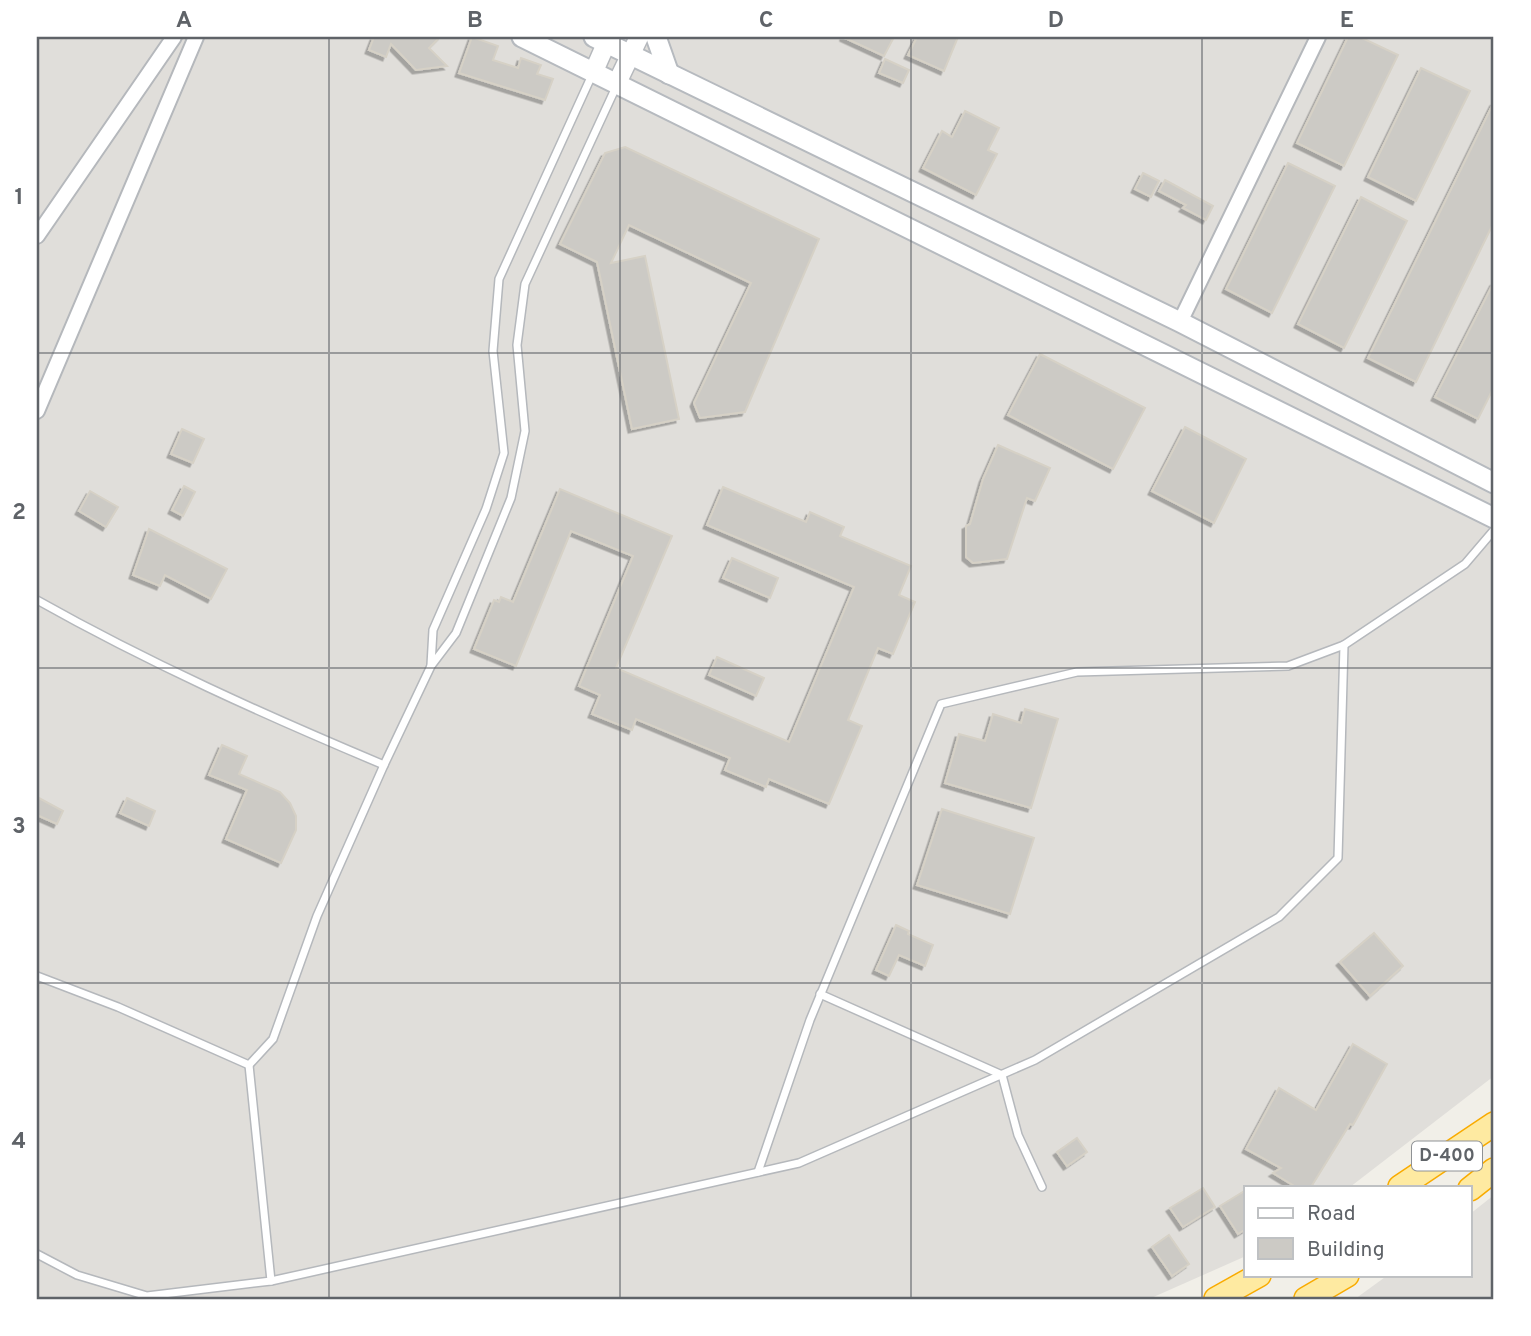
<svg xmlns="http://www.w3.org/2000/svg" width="1531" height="1336" viewBox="0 0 1531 1336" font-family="Overpass,sans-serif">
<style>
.industrial{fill:#e0deda}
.building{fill:#cccac5;stroke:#d6d1c6;stroke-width:2;filter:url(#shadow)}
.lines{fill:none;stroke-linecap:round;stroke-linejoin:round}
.service-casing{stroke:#b5b8bc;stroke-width:10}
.minor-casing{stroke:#b5b8bc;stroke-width:18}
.tertiary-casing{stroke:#b5b8bc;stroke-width:21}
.secondary-casing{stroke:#b6babf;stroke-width:23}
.trunk-casing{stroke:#f9ab00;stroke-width:26}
.service{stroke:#fff;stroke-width:7}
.minor{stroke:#fff;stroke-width:14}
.tertiary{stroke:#fff;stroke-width:18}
.secondary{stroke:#fff;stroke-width:19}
.trunk{stroke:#feeaa1;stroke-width:23}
.grid{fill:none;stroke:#5f6368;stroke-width:2;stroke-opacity:0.55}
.labels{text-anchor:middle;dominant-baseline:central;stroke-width:7;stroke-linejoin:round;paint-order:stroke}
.shield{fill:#fff;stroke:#8f9295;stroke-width:2}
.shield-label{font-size:18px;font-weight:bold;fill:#5f6368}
.neatline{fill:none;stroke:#5f6368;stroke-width:2.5}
.grid-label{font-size:23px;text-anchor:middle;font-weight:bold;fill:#5f6368}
</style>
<defs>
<filter id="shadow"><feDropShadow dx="-3.5" dy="3.5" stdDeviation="0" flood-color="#0004"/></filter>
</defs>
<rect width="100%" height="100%" fill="#f1efe8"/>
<g class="industrial">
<path d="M37,37h1457v1039l-144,111h-104v69l-97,43h-1112z"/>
<path d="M1494,1195v104h-139l33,-24h82v-61z"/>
</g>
<g class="building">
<path d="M374,37h66l-11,11 18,18 -31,4 -25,-26 -5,13 -17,-7z"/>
<path d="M472,37l26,9 -5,14 25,8 3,-10 20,7 -4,9 16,5 -8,21 -86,-27z"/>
<path d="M843,37h51l-10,19z"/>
<path d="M917,37h41l-14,34 -36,-16z"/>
<path d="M1348,37h12l38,18 -54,111 -47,-23z"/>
<path d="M885,59l24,11 -6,13 -24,-10z"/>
<path d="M1421,68l49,23 -54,110 -48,-24z"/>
<path d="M1494,102v120l-78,160 -48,-24z"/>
<path d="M965,111l34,17 -11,22 9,4 -21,41 -53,-27 19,-37 10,6z"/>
<path d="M625,147l194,92 -74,173 -45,6 -6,-15 57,-120 -122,-58 -18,38 34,-7 34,163 -47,10 -35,-167 -37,-18 45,-91z"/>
<path d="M1288,163l47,23 -63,127 -46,-24z"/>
<path d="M1143,173l16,8 -8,16 -16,-8z"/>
<path d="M1165,180l48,26 -7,14 -23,-12 3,-3 -27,-14z"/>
<path d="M1361,197l46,24 -63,127 -46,-24z"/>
<path d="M1494,282v105l-16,32 -43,-22z"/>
<path d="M1040,354l105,54 -32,61 -105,-54z"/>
<path d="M1185,427l61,32 -32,64 -62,-32z"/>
<path d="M182,429l22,10 -11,24 -22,-9z"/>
<path d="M998,445l52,23 -15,33 -8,-3 -20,61 -34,4 -7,-6v-31l4,-2 13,-45z"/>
<path d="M184,486l11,6 -12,24 -11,-6z"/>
<path d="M723,487l83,35 4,-10 34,15 -4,9 71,30 -12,29 16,7 -22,52 -15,-6 -30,72 14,6 -33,78 -60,-25 -3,8 -41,-17 5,-12 -94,-39 -4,11 -40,-16 8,-19 -21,-9 54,-130 -62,-25 -55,135 -42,-17 20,-49 5,2 2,-5 12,5 47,-113 112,47 -56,132 173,74 65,-155 -147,-62z"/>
<path d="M90,491l28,16 -12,20 -27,-16z"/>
<path d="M149,529l78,40 -16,30 -46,-24 -5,11 -27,-11z"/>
<path d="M732,558l46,20 -8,20 -47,-20z"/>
<path d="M717,657l47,21 -8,18 -47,-21z"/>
<path d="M1025,709l33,10 -27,89 -86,-25 14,-49 26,7 8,-27 28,9z"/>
<path d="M222,745l25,11 -8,18 41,18 10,11 6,13v14l-15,33 -55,-24 21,-49 -38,-15z"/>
<path d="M37,797l26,14 -6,13 -20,-9z"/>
<path d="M127,798l28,13 -6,15 -29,-13z"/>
<path d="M942,809l92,29 -24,76 -93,-29z"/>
<path d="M896,925l13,6 -1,3 25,11 -8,21 -26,-11 -10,21 -13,-6z"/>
<path d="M1374,933l29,33 -33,30 -30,-34z"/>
<path d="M1353,1044l34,20 -34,61 -3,-1 -39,63h-15l-23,-14 8,-5 -35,-19 33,-61 37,22z"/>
<path d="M1077,1138l10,14 -20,14 -10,-14z"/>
<path d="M1203,1188l12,19 -32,20 -13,-19z"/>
<path d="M1246,1190v39l-8,5 -18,-28z"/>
<path d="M1169,1235l20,29 -17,12 -20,-29z"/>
</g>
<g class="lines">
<defs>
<g id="service">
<path d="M37,600c112,63 228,115 347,165l47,-99 25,-33 55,-135 14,-67 -8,-86 8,-61 91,-197"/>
<path d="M431,665l2,-35 53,-121 18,-56 -11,-102 6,-72 93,-204"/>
<path d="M37,976l81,31 131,58 24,-26 44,-123 67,-151"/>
<path d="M820,994l182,81 16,60 24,52"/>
<path d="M758,1172l52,-152 131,-316 136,-32 211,-6 56,-21 121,-81 29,-34"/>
<path d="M37,1254l40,21 70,21 124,-15 -22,-216"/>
<path d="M271,1281l528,-118 236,-103 244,-143 59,-59 6,-213"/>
</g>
<g id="minor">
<path d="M37,236l137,-199"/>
<path d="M1180,322l138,-285"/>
<path d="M37,411l159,-374"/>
</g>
<g id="tertiary">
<path d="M594,71l15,-34"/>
<path d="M617,83l22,-46"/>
</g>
<g id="secondary">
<path d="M522,37l972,481"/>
<path d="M594,37l586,285 314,161"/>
<path d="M656,37l13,37"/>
</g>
<g id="trunk">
<path d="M1400,1187l94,-63"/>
<path d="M1470,1189l24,-19"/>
<path d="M1216,1299l43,-24"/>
<path d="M1306,1299l41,-24"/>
</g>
</defs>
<use href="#service" class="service-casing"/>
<use href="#minor" class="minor-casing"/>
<use href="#tertiary" class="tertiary-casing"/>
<use href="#secondary" class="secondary-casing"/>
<use href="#trunk" class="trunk-casing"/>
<use href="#service" class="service"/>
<use href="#minor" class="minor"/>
<use href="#tertiary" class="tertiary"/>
<use href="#secondary" class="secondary"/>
<use href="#trunk" class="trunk"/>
</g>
<path class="grid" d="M329,37v1262M620,37v1262M911,37v1262M1202,37v1262M37,353h1457M37,668h1457M37,983h1457"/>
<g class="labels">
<rect class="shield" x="1412" y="1141.5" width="70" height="29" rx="5"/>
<g class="shield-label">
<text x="1447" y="1156">D-400</text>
</g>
</g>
<rect width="1531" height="1336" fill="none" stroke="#ffffff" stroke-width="77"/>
<rect x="1244" y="1186" width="228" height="91" fill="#ffffff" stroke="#bfc1c3" stroke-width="2"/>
<rect x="1258" y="1208" width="35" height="10" fill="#ffffff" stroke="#bfc1c3" stroke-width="2"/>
<text x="1307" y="1220" font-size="21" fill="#5f6368">Road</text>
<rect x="1258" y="1238" width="35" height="21" fill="#cccac5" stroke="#bfc1c3" stroke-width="2"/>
<text x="1307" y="1256" font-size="21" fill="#5f6368">Building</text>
<rect x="38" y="38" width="1454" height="1260" class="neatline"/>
<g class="grid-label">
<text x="184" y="27">A</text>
<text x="475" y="27">B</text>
<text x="766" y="27">C</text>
<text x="1056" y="27">D</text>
<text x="1347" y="27">E</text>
<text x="19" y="204">1</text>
<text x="19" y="519">2</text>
<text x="19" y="833">3</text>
<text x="19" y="1148">4</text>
</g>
</svg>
